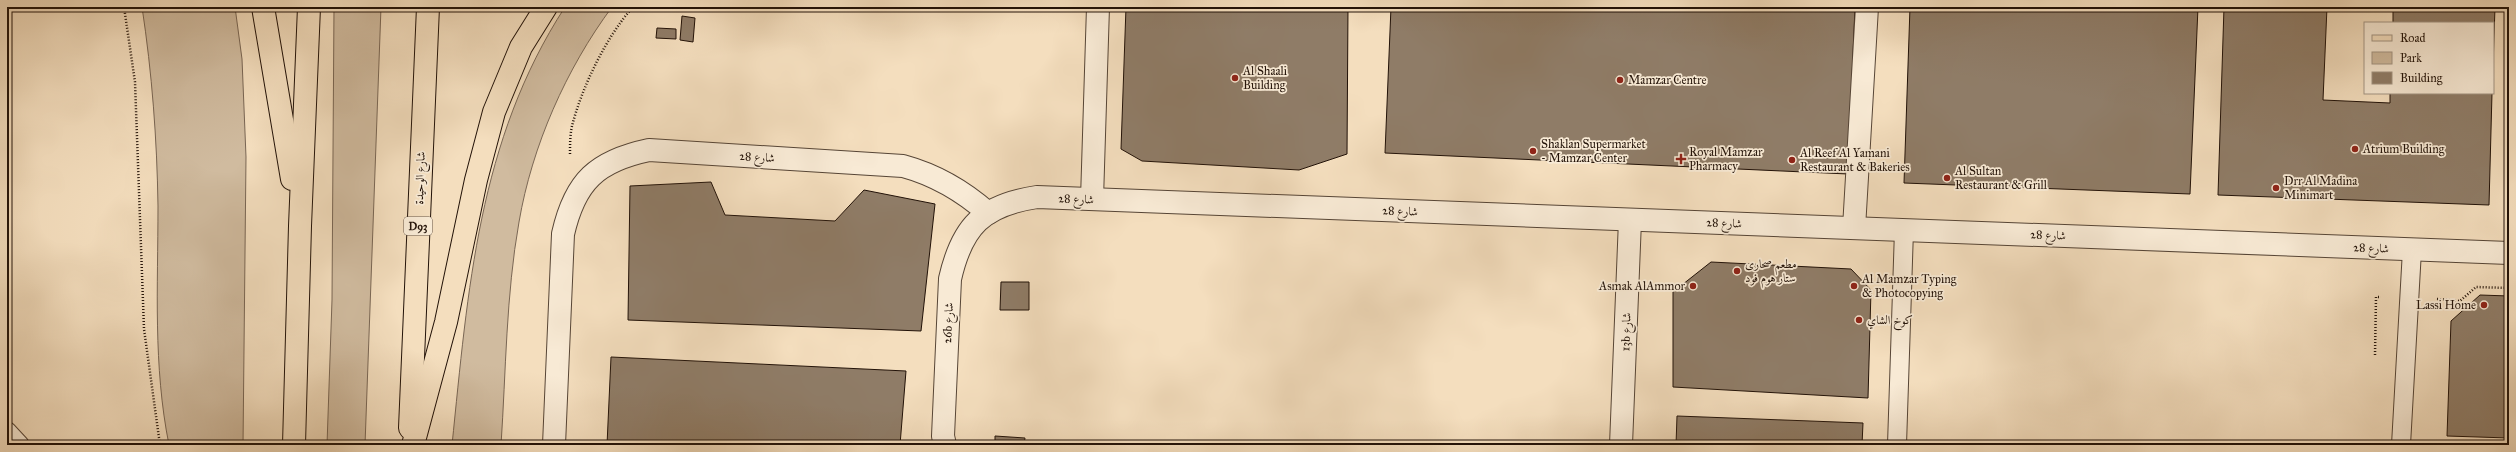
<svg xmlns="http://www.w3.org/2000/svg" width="2516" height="452" viewBox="0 0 2516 452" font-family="'IM FELL Great Primer',Amiri,serif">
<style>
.green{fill:#d0bb9f;stroke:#796654}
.building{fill:#8f7c67;stroke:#221208}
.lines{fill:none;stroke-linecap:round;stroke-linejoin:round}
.lane-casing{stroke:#564536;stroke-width:20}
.street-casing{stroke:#564536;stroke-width:24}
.primary-casing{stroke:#221208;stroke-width:24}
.path{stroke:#221208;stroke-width:2.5;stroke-dasharray:1 2;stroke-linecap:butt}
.lane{stroke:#f8ead5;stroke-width:18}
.street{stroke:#f8ead5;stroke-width:22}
.primary{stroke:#f4debe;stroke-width:22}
.poi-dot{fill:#8f2418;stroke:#f8ead5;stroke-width:1.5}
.labels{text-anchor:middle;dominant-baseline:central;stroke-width:3.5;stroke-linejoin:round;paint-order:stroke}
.shield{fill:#f8ead5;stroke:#625346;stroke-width:1}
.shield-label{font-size:11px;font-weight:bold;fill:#221208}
.poi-label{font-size:12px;fill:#221208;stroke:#f8ead5;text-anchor:start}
.street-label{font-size:12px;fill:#221208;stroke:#f8ead5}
</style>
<rect width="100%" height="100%" fill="#f4debe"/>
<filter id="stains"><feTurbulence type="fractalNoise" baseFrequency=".005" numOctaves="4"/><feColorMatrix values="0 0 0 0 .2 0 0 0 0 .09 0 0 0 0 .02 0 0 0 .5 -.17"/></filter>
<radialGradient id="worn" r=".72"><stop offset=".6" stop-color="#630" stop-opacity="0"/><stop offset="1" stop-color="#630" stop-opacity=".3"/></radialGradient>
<g class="green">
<path d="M142,7h93l7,52 4,98 -3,288h-74c-16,-80 -11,-158 -11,-239 -1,-67 -6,-133 -16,-199z"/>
<path d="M334,7h47l-16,438h-38l5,-145z"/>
<path d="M565,7h47c-46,62 -80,139 -93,215 -13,73 -13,149 -18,223h-49c16,-155 26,-304 113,-438z"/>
</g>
<g class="building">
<path d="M672,7h39v3z"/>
<path d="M1126,7h222l-1,147 -48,16 -157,-9 -21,-12z"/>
<path d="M1391,7h464l-7,167 -463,-21z"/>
<path d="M1910,7h288l-8,187 -286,-11z"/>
<path d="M2224,7h103l-4,93 67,3v-10h102l-3,112 -271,-10z"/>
<path d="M2393,7h102l-2,60v-44h-100z"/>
<path d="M682,16l13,2 -2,24 -13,-2z"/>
<path d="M657,28l19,1v10l-20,-1z"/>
<path d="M711,182l14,33 110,6 29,-31 71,14 -14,127 -293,-11 2,-134z"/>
<path d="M1711,262l140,7 20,21 -3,108 -195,-11v-95z"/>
<path d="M1001,282h28v28h-29z"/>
<path d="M2480,295l29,1v142l-62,-2 4,-115z"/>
<path d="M611,357l295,14 -6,74h-293z"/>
<path d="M1677,416l186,7 -1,22h-186z"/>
<path d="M995,436l30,2 -1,7h-29z"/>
</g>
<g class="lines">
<defs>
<g id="lane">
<path d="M7,431l13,14"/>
<path d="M1897,445l7,-215"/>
<path d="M2401,445l11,-195"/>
</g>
<g id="street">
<path d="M1092,199l6,-192"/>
<path d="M1854,228l13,-221"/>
<path d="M554,445l9,-211c12,-53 34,-73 86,-84l254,16c33,9 59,24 85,47"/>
<path d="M945,445l-2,-9 7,-157c12,-53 33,-74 87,-82l1472,56"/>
<path d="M1621,445l9,-225"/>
</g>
<g id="primary">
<path d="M263,7l29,172"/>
<path d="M410,428l18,-421"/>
<path d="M294,445l6,-219 9,-219"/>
<path d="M413,445l33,-123 30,-142 18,-68 27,-65 25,-40"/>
</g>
</defs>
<use href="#lane" class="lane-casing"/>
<use href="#street" class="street-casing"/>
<use href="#primary" class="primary-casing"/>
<g class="path">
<path d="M124,7l11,75 9,247 16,116"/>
<path d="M570,154c0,-9 0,-19 2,-28 10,-39 34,-89 61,-119"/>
<path d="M2437,299l23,2 16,-14 33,1"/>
<path d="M2375,355l1,-58h5"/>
</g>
<use href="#lane" class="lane"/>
<use href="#street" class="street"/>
<use href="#primary" class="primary"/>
</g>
<g class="poi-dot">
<circle cx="1235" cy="78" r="4"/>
<circle cx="1620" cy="80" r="4"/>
<circle cx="2355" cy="149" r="4"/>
<circle cx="1533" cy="151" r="4"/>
<path d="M1679 153h4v4h4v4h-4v4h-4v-4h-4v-4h4z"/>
<circle cx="1792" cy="160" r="4"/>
<circle cx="1947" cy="178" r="4"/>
<circle cx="2276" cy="188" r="4"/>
<circle cx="1737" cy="271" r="4"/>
<circle cx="1693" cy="286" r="4"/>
<circle cx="1854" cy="286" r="4"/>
<circle cx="2484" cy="305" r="4"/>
<circle cx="1859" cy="320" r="4"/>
</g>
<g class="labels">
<rect class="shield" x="404" y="217" width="28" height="18" rx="3"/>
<g class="shield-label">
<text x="418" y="226">D93</text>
</g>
<g class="poi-label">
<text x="1243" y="71">Al Shaali<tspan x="1243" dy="14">Building</tspan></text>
<text x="1628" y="80">Mamzar Centre</text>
<text x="1541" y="144">Shaklan Supermarket<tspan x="1541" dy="14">- Mamzar Center</tspan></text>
<text x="2363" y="149">Atrium Building</text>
<text x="1689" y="152">Royal Mamzar<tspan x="1689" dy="14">Pharmacy</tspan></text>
<text x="1800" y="153">Al Reef Al Yamani<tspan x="1800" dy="14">Restaurant &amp; Bakeries</tspan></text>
<text x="1955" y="171">Al Sultan<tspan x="1955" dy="14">Restaurant &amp; Grill</tspan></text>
<text x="2284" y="181">Drr Al Madina<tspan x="2284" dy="14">Minimart</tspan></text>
<text x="1745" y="264">مطعم صحارى<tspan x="1745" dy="14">ستار هوم فود</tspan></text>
<text x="1862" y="279">Al Mamzar Typing<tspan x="1862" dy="14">&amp; Photocopying</tspan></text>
<text x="1685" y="286" text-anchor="end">Asmak AlAmmor</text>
<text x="2476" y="305" text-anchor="end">Lassi Home</text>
<text x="1867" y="320">كوخ الشاي</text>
</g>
<g class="street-label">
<text transform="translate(757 157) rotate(4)">شارع 28</text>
<text transform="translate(420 178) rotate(-88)">شارع الوحيدة</text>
<text transform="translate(1076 199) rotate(2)">شارع 28</text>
<text transform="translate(1400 211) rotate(2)">شارع 28</text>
<text transform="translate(1724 223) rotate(2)">شارع 28</text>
<text transform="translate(2048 235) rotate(2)">شارع 28</text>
<text transform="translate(2371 248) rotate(2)">شارع 28</text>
<text transform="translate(948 323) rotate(-87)">26b شارع</text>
<text transform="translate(1626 332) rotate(-88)">13b شارع</text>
</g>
</g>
<rect width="2516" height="452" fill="none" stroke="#f4debe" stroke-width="24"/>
<rect x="8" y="8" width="2500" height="436" fill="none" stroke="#221208" stroke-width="2"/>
<rect x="12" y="12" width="2492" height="428" fill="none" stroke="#221208"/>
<rect x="2364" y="22" width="130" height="72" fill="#f8ead5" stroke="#a29483"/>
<rect x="2372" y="35" width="20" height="6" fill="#f4debe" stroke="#a29483"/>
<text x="2400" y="42" font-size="12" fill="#221208">Road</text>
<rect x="2372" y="52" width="20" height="12" fill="#d0bb9f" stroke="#a29483"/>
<text x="2400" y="62" font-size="12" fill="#221208">Park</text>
<rect x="2372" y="72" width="20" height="12" fill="#8f7c67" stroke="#a29483"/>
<text x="2400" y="82" font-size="12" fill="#221208">Building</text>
<rect width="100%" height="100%" filter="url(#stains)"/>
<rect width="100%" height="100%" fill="url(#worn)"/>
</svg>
